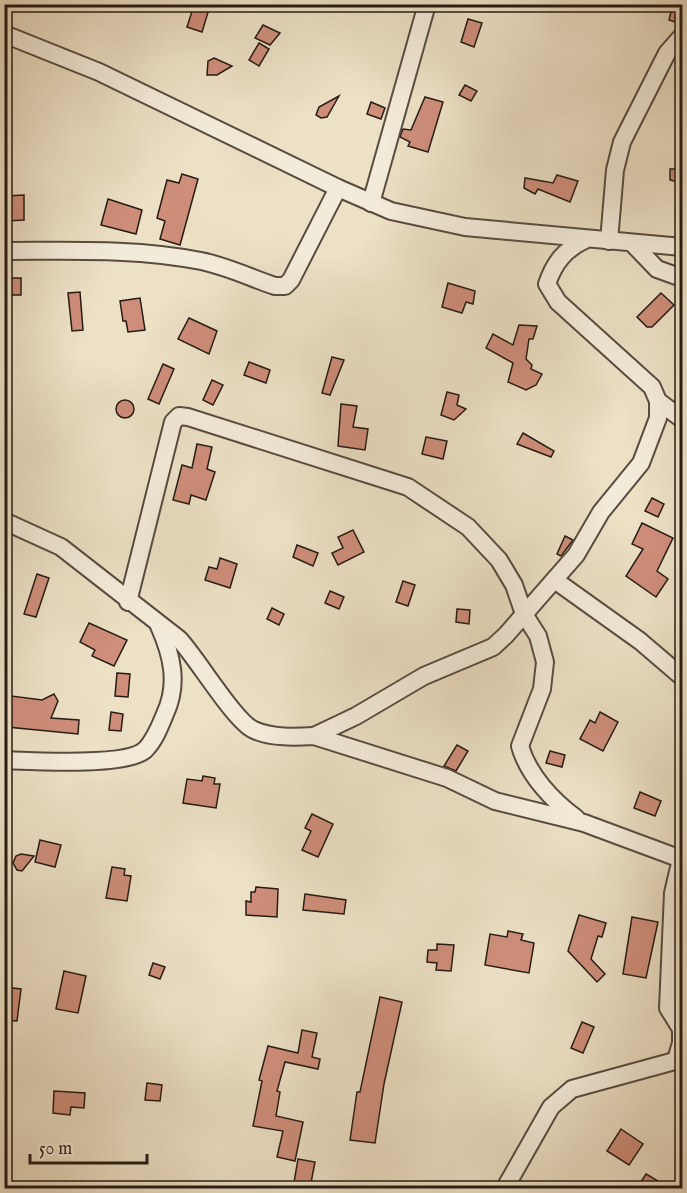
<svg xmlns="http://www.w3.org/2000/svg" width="687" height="1193" viewBox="0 0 687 1193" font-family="'IM FELL English',serif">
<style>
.building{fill:#ce8e7a;stroke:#261b14;stroke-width:1.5}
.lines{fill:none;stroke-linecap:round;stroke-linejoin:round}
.street-casing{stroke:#584c40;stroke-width:20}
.street{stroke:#f3ebd9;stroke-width:16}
</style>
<rect width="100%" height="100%" fill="#ece0c5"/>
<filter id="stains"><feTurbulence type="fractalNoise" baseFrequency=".00333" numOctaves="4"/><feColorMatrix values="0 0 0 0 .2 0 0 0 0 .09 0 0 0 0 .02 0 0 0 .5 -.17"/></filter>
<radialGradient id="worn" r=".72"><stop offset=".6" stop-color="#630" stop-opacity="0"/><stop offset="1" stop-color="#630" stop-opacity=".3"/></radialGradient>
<g class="building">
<path d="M194,5l15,4 -7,23 -15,-5z"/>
<path d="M672,8l10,3v13l-13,-4z"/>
<path d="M468,19l14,4 -8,24 -13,-5z"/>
<path d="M263,25l17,8 -10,12 -15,-7z"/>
<path d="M259,43l10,6 -10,17 -10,-6z"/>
<path d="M214,58l18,8 -15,9h-10l1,-14z"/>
<path d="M465,85l12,6 -6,10 -12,-6z"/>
<path d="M339,96l-12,21 -6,1 -5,-3 3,-8z"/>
<path d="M425,97l18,5 -15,50 -20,-6 2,-4 -10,-5 3,-8 8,1z"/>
<path d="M371,102l14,6 -4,11 -14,-5z"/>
<path d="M670,169h12v14l-12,-3z"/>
<path d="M182,174l16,5 -18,66 -20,-6 5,-18 -8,-3 10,-38 12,3z"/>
<path d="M557,175l21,6 -8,21 -32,-13 -3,5 -11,-6 1,-10 28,5z"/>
<path d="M24,195v25l-18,1v-25z"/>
<path d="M108,199l34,11 -6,24 -35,-9z"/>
<rect x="4" y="278" width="17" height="17"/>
<path d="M448,283l27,8 -2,13 -7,-2 -4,11 -20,-6z"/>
<path d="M80,292l3,38 -11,1 -4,-38z"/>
<path d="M661,293l13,12 -22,22h-5l-10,-10z"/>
<path d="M140,298l5,32 -17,2 -2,-11h-3l-3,-20z"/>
<path d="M189,318l28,13 -8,23 -31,-15z"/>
<path d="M519,325l18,1 -4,13h-4l-3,20 6,6 -1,4 11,5 -6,11 -10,5 -18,-8 5,-19 -27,-15 7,-14 20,11z"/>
<path d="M332,357l12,3 -14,35 -8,-2z"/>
<path d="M249,362l21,8 -4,13 -22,-8z"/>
<path d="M163,364l11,5 -15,35 -11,-5z"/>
<path d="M212,380l11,5 -10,20 -10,-5z"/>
<path d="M447,392l12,3 -2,10 9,4 -12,11 -13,-5z"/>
<circle cx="125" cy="409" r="9"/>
<path d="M341,404l16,2 -4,21 15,2 -3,21 -27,-4z"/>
<path d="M523,433l31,18 -3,6 -34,-13z"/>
<path d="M426,437l21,4 -4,18 -21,-5z"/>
<path d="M197,444l15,3 -5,22 8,3 -9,28 -15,-5 -2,9 -16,-4 9,-35 10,3z"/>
<path d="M652,498l12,6 -6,13 -13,-6z"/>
<path d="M642,523l31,15 -16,33 11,8 -12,18 -30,-21 17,-27 -11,-5z"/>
<path d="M353,530l11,22 -26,13 -6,-12 11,-5 -5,-11z"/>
<path d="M565,536l8,4 -12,16 -4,-2z"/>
<path d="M297,545l21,8 -5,13 -20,-9z"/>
<path d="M220,558l17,6 -7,24 -25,-8 4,-13 8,2z"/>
<path d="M37,574l12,4 -13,39 -12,-3z"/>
<path d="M403,581l12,4 -7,21 -12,-4z"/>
<path d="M330,591l14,6 -5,12 -14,-6z"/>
<path d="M272,608l12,6 -5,11 -12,-6z"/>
<path d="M457,609l13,1 -1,14 -13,-2z"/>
<path d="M89,623l38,17 -13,26 -22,-10 3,-6 -15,-8z"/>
<path d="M117,673l13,1 -2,23 -13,-1z"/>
<path d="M54,694l4,7 -7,17 28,2 -1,14 -71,-7 -3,-32 38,5z"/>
<path d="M111,712l12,2 -2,17 -12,-1z"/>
<path d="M600,712l18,10 -15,29 -23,-12 10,-19 5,3z"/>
<path d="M457,745l11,6 -12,20 -12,-5z"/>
<path d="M550,751l15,4 -3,12 -16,-4z"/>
<path d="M203,776l12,2 -1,6h6l-4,24 -33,-5 4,-24 15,2z"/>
<path d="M640,792l21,9 -6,15 -21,-8z"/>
<path d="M312,814l21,10 -15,33 -16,-7 9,-19 -6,-3z"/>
<path d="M40,840l21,5 -6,22 -20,-5z"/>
<path d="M21,854l13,2 -12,15 -5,-1 -4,-7 3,-7z"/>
<path d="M112,867l13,2 -1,6 7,1 -4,25 -21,-3z"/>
<path d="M256,887l22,2 -1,28 -31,-2v-14l5,1v-10h4z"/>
<path d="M305,894l41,6 -2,14 -41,-4z"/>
<path d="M579,915l27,8 -4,14 -4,-1 -7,23 14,15 -8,8 -29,-31z"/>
<path d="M632,917l26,5 -12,56 -23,-4z"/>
<path d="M508,931l15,3 -2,6 13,3 -5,30 -44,-8 5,-31 17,3z"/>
<path d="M437,944l17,1 -3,26 -15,-1 1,-7 -10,-1 1,-12h9z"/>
<path d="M153,963l12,4 -5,12 -11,-4z"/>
<path d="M64,971l22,5 -8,37 -22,-4z"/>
<path d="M4,987l17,2 -4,32 -13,-1z"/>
<path d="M380,997l22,5 -18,82 -9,59 -25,-3 7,-48h3z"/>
<path d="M582,1022l12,5 -11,26 -12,-5z"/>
<path d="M302,1030l15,3 -5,24 8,2 -2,10 -33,-7 -8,29 3,1 -4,24 27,6 -8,39 -18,-4 6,-26 -30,-5 9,-45 -3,-1 9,-34 30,7z"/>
<path d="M147,1083l15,2 -2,16 -15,-1z"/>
<path d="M54,1091l31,2 -1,15 -13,-1 -1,8 -17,-2z"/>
<path d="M621,1129l22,15 -14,21 -22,-14z"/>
<path d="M298,1159l17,3 -5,26h-17z"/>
<path d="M646,1174l24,14h-33z"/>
</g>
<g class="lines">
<defs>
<g id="street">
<path d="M4,34l95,38 239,116 53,23 74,16 217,20"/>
<path d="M371,203l56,-199"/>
<path d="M609,241l6,-71 7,-28 45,-89 15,-17"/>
<path d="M632,243l25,26 25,9"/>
<path d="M4,251c66,0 132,-3 197,10 25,5 50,17 74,25h10l6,-6 47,-92"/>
<path d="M658,401l24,18"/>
<path d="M4,521l57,26 118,92c18,19 56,83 75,91 18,8 41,7 60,6l133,42 48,23 89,22 97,36 -8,34 -5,115 13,21v14l-5,17"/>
<path d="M556,581l84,60 42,36"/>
<path d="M128,602l45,-180 6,-6 9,1 220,70 60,40 31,33 15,25 10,29 14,22 7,26 -3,27 -22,57c8,29 33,55 56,72"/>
<path d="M314,736l42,-20 68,-40 69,-29 13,-12 70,-80 25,-43 40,-49 17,-45v-17l-6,-14 -94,-85 -11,-18c7,-21 18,-35 38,-44"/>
<path d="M4,760c28,1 122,7 141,-10 10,-10 15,-24 20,-36 14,-30 7,-59 -6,-88"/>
<path d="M505,1188l46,-81 21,-18 110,-30"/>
</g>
</defs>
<use href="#street" class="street-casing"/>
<use href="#street" class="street"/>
</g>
<rect width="687" height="1193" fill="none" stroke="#ece0c5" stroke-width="24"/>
<rect x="6" y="6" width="675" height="1181" fill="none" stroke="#261b14" stroke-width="3"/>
<rect x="12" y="12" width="663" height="1169" fill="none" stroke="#261b14" stroke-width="1.5"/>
<path d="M30 1154v9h117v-9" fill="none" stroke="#261b14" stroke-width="3"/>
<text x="39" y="1154" font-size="18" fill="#261b14" stroke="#f3ebd9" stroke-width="4.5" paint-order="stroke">50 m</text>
<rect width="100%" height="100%" filter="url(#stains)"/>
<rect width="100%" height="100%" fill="url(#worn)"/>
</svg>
